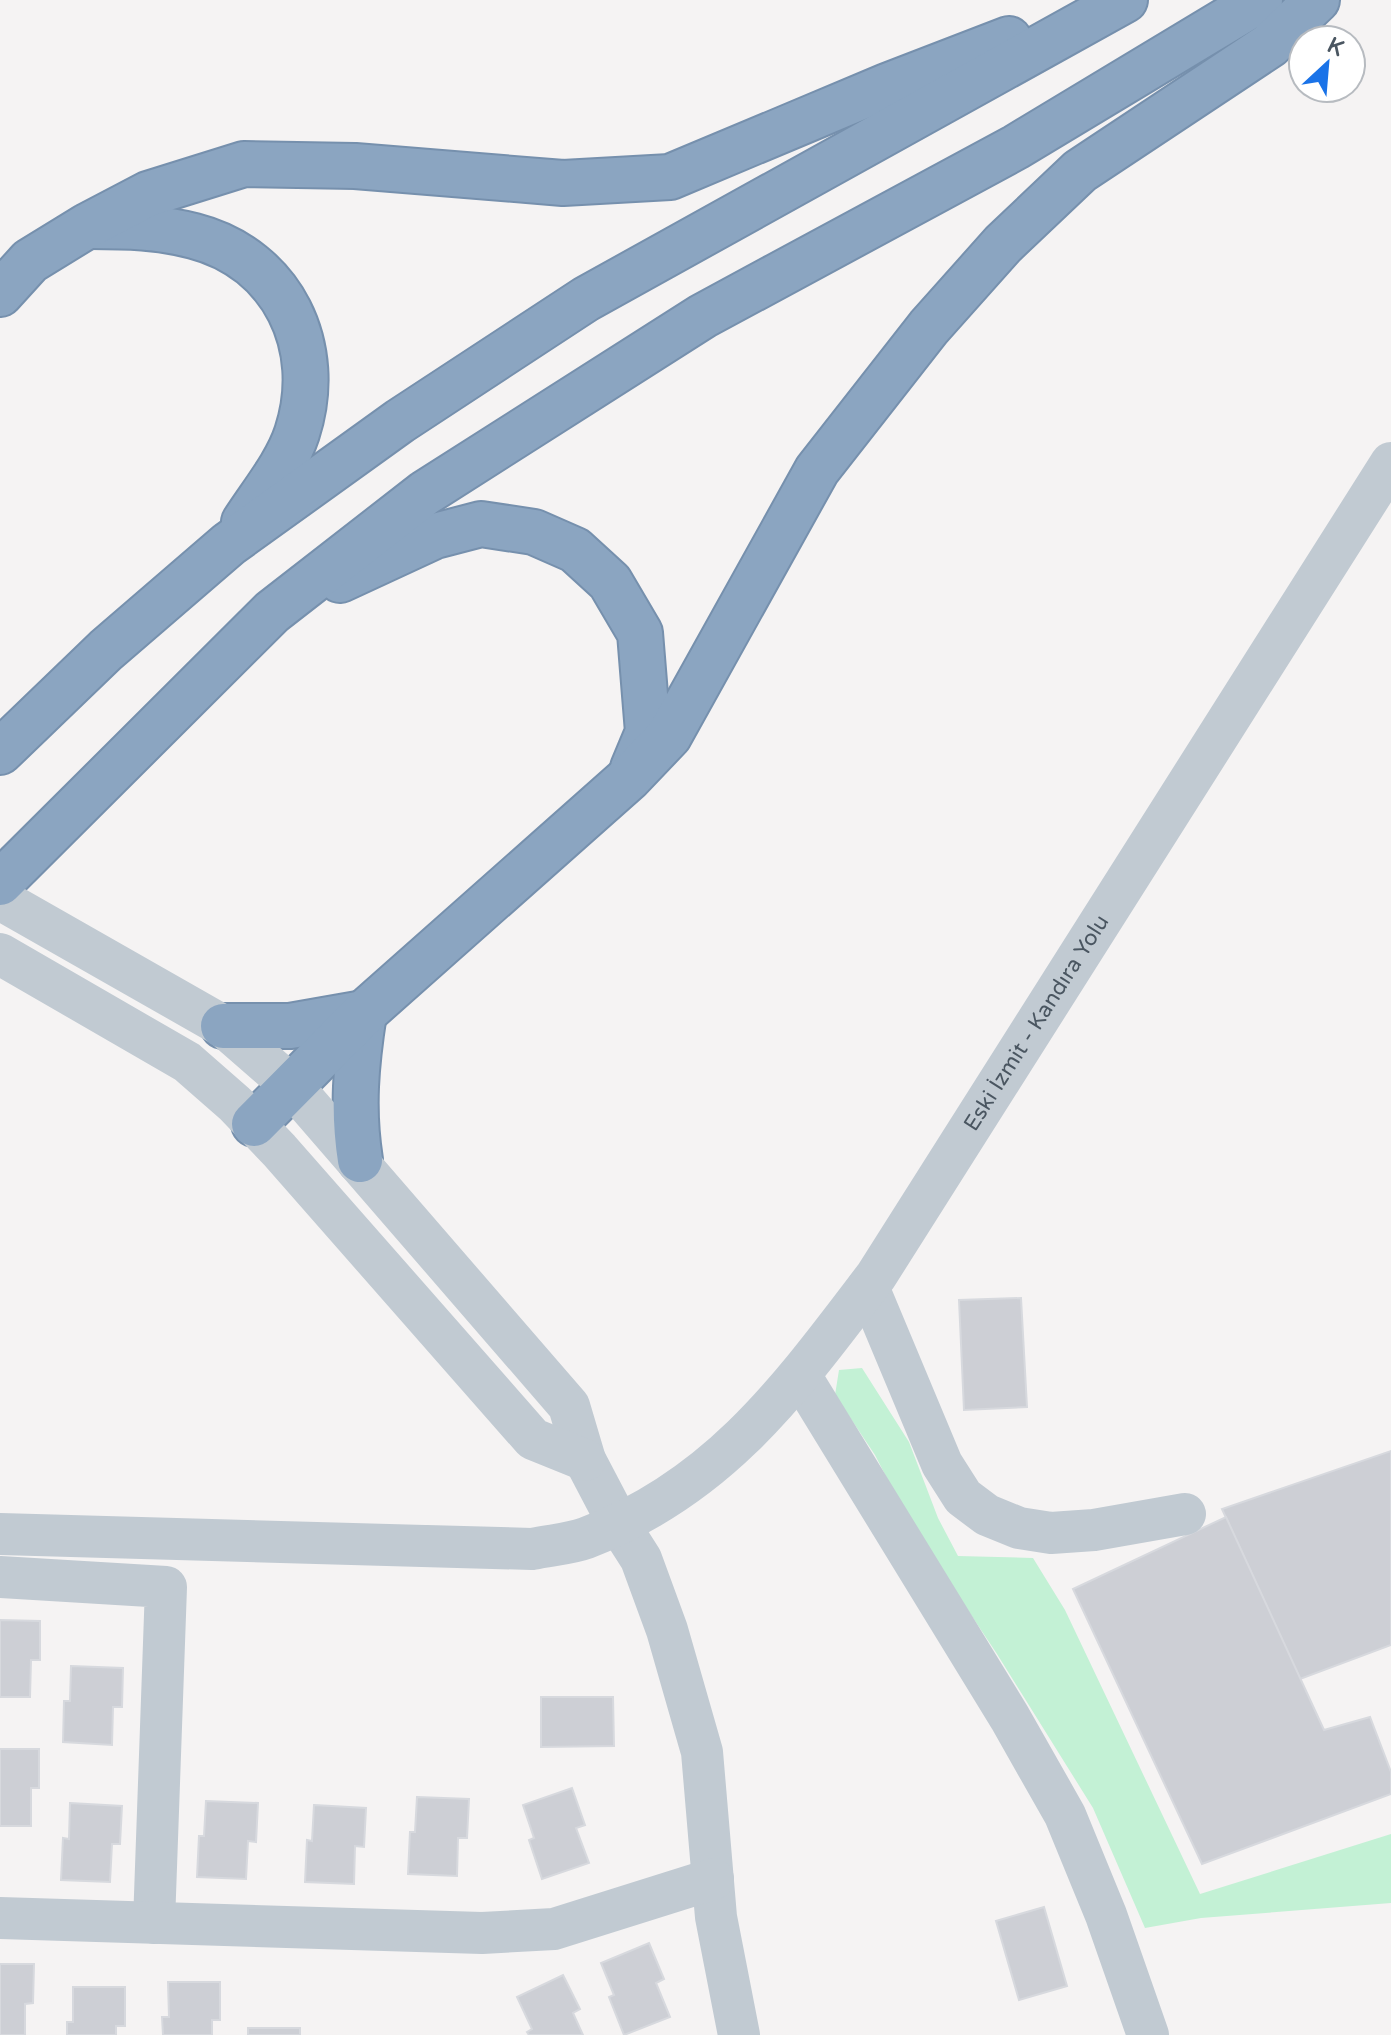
<svg xmlns="http://www.w3.org/2000/svg" width="1391" height="2035" viewBox="0 0 1391 2035" font-family="'Varela Round',sans-serif">
<style>
.green{fill:#c3f1d5}
.building{fill:#cdcfd5;stroke:#d7d9de;stroke-width:2}
.lines{fill:none;stroke-linecap:round;stroke-linejoin:round}
.highway-casing{stroke:#7690ad;stroke-width:48}
.minor{stroke:#c1cad2;stroke-width:42}
.highway{stroke:#8ba5c1;stroke-width:44}
.labels{text-anchor:middle;dominant-baseline:central;stroke-width:8;stroke-linejoin:round;paint-order:stroke}
.street-label{font-size:22px;fill:#4a5661;stroke:#fff}
</style>
<rect width="100%" height="100%" fill="#f5f3f3"/>
<path class="green" d="M862,1368l47,74 29,76 20,38 75,2 32,52 135,284 191,-60v69l-190,15 -56,10 -52,-120 -96,-154 -87,-131 -35,-68 -40,-60 4,-25z"/>
<g class="building">
<path d="M1021,1298l6,109 -63,3 -5,-110z"/>
<path d="M1391,1451v194l-91,34 -78,-170z"/>
<path d="M1226,1517l98,213 46,-13 21,55v22l-189,70 -129,-275z"/>
<path d="M0,1620l40,1v39h-9l-1,37h-30z"/>
<path d="M71,1666l52,2 -1,39h-9l-1,38 -49,-3 1,-41h6z"/>
<path d="M541,1697h72l1,49 -73,1z"/>
<path d="M0,1749h39v39h-8v38h-31z"/>
<path d="M572,1788l13,37 -9,3 13,35 -47,16 -13,-39 5,-2 -11,-33z"/>
<path d="M417,1797l52,2 -2,39h-9l-1,38 -49,-2 2,-42h5z"/>
<path d="M206,1801l52,2 -2,39 -8,-1 -2,38 -49,-2 2,-41h5z"/>
<path d="M70,1803l52,3 -2,38h-8l-2,38 -49,-2 2,-42 6,1z"/>
<path d="M314,1805l52,3 -2,39 -9,-1 -1,38 -49,-2 2,-42 5,1z"/>
<path d="M1044,1907l23,79 -48,14 -23,-79z"/>
<path d="M649,1943l15,36 -8,4 14,34 -46,18 -15,-38 5,-2 -13,-32z"/>
<path d="M0,1964h34l-1,39 -8,1v31h-25z"/>
<path d="M563,1975l17,34 -7,4 10,22h-54l-2,-3 5,-3 -15,-32z"/>
<path d="M168,1982h52v38h-8v15h-49l-1,-18h7z"/>
<path d="M73,1987h52v39h-9v9h-49v-13h6z"/>
<rect x="248" y="2028" width="52" height="7"/>
</g>
<g class="lines">
<defs>
<g id="highway">
<path d="M91,226c35,0 69,1 103,10 89,23 131,111 103,197 -10,31 -35,61 -53,89"/>
<path d="M0,294l30,-33 57,-35 61,-32 96,-30 111,2 208,17 107,-6 217,-91 122,-47"/>
<path d="M340,580l95,-44 46,-12 53,8 41,18 35,32 30,51 8,99 -15,36"/>
<path d="M0,752l106,-102 123,-106 171,-123 186,-122 539,-299"/>
<path d="M0,883l272,-271 153,-119 278,-177 313,-169 244,-147"/>
<path d="M223,1026h67l74,-13c-8,51 -12,96 -4,147"/>
<path d="M254,1124l110,-111 265,-235 40,-42 148,-266 112,-143 74,-83 77,-73 190,-126 47,-45"/>
</g>
</defs>
<use href="#highway" class="highway-casing"/>
<g class="minor">
<path d="M0,899l223,127 69,60 277,320 16,54 33,63 23,36 26,71 35,122 14,165 23,118"/>
<path d="M0,954l187,108 48,42 44,46 254,289 52,21"/>
<path d="M868,1287l74,177 21,33 24,18 32,13 32,5 43,-3 91,-16"/>
<path d="M801,1377l209,341 55,97 41,100 42,120"/>
<path id="s1" d="M0,1534l532,15c18,-4 38,-5 54,-11 135,-51 206,-152 290,-262l515,-813"/>
<path d="M0,1577l166,10 -12,336"/>
<path d="M0,1918l482,15 72,-4 159,-50"/>
</g>
<use href="#highway" class="highway"/>
</g>
<g class="labels">
<g class="street-label">
<text stroke="none"><textPath href="#s1" startOffset="1284">Eski İzmit - Kandıra Yolu</textPath></text>
</g>
</g>
<g transform="translate(1327 64) rotate(26)"><circle r="38" fill="#ffffff" stroke="#b7bbc0" stroke-width="2"/>
<path d="M0-6L14 30L0 20L-14 30Z" fill="#1a73e8"/>
<text y="-12" font-size="22" font-weight="bold" text-anchor="middle" fill="#4a5661">K</text>
</g>
</svg>
